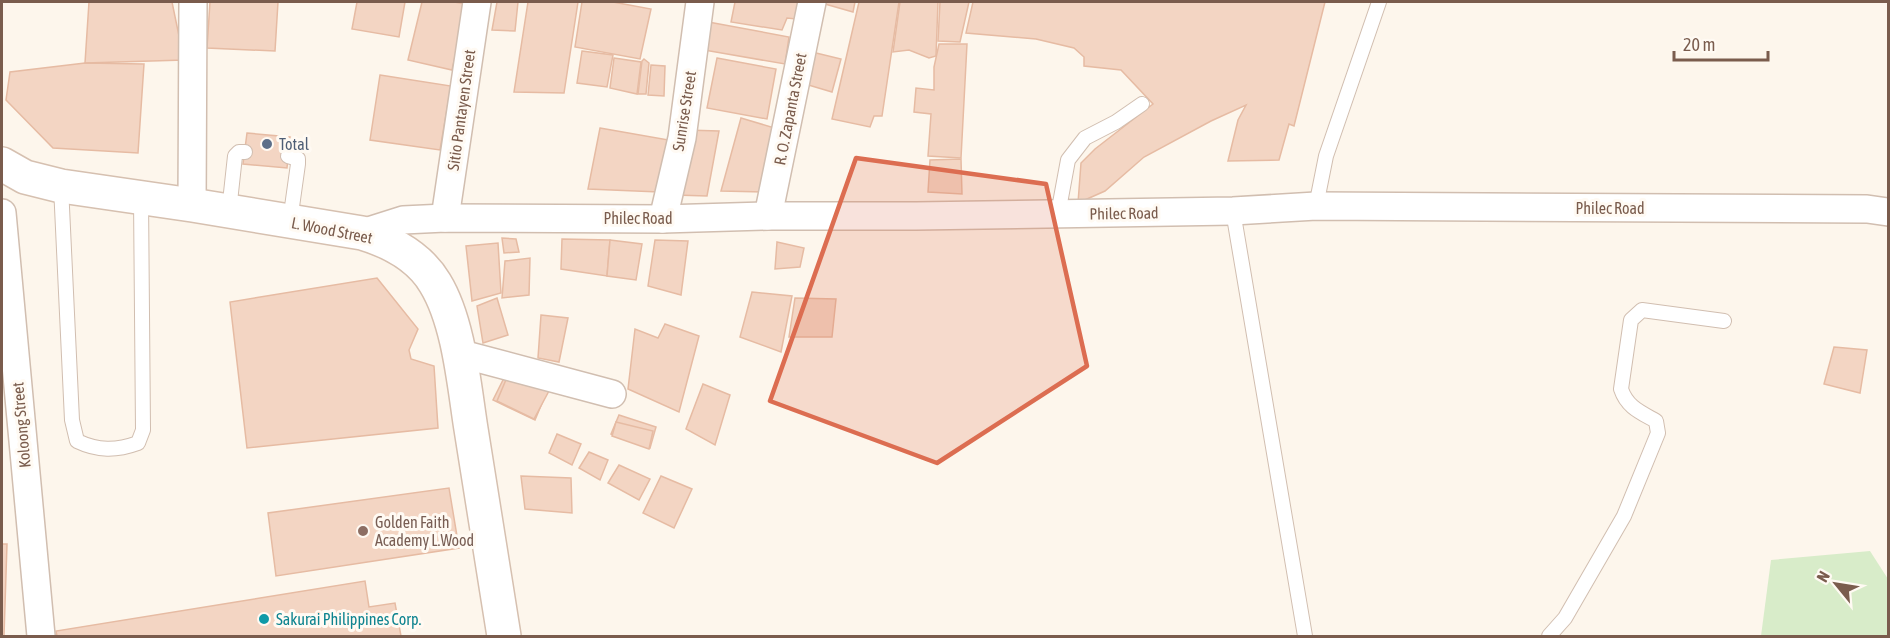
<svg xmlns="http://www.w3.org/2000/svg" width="1890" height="638" viewBox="0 0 1890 638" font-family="'Asap Condensed',sans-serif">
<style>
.green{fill:#d8ecc9}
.building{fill:#f3d5c3;stroke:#e6bba3;stroke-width:1.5}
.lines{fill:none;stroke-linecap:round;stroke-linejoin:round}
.service-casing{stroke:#d1beb0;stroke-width:16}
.minor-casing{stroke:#d1beb0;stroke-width:30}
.secondary-casing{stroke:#d6c0b0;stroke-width:36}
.service{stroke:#fff;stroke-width:14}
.minor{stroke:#fff;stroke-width:27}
.secondary{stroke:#fff;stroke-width:33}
.marked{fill:#dc6d51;fill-opacity:0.2;stroke:#dc6d51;stroke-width:4.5;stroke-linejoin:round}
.service-dot{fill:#5c6f8a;stroke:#fffaf3;stroke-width:2}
.education-dot{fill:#8d6e63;stroke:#fffaf3;stroke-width:2}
.culture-dot{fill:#0f9aa8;stroke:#fffaf3;stroke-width:2}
.labels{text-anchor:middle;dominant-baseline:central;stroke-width:6;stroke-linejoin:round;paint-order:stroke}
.street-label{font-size:16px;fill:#7a5c4d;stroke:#fffaf3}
.service-label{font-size:16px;fill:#4e5e75;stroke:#fffaf3;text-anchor:start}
.education-label{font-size:16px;fill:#785e54;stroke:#fffaf3;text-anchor:start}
.culture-label{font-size:16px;fill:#0d838f;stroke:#fffaf3;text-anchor:start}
</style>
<rect width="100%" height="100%" fill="#fdf6ec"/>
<path class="green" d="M1870,551l18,28v57h-127l10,-76z"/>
<g class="building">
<path d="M89,2h83l12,58 -99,3z"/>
<path d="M210,2h68l-3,49 -68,-3z"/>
<path d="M357,2h48l-6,35 -47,-8z"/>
<path d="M422,2h32l13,2 -15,66 -44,-10z"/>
<path d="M497,2h21l-3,29 -23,-1z"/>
<path d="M528,2h50l-14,91 -50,-1z"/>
<path d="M582,2h31l38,7 -11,50 -65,-12z"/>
<path d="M735,2h66l-5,17 -9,-1 -5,12 -51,-8z"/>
<path d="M818,2h37l-2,10z"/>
<path d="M859,2h40l-17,114h-8l-4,11 -38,-8z"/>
<path d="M900,2h38l-2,54 -7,2 -20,-8 -16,2z"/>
<path d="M940,2h29l-9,40 -22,-1z"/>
<path d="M973,2h352l-31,124 -5,-2 -10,36 -51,1 10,-41 8,-15 -35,16 -67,36 -39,34 -27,12 3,-40 14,-14 58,-45 -32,-34 -37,-4v-9l-10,-9 -38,-9 -70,-6z"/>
<path d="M703,21l86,16 -4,27 -87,-15z"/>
<path d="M939,44h28l-6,114 -33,-2 3,-42 -17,-2 2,-24 18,2v-23z"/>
<path d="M582,51l31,4 -6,32 -30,-4z"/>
<path d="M812,52l29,7 -9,33 -27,-8z"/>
<path d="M614,58l27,4 -4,32 -27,-6z"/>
<path d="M717,58l59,11 -9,50 -60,-11z"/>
<path d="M644,59l5,4 -3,31h-8l4,-33z"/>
<path d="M85,63l59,1 -6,89 -85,-5 -47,-48 4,-28z"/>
<path d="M651,65l14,1 -1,30 -16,-1z"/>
<path d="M380,75l71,11 -11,64 -70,-10z"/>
<path d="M741,118l40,12 -14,62 -46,-1z"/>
<path d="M600,128l80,14 -21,50 -71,-3z"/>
<path d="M685,130l34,1 -12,65 -32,-1z"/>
<path d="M247,133l43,4 -3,31 -44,-4z"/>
<path d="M961,159l1,35 -34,-2 2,-32z"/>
<path d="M502,238l14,1 3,13 -15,1z"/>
<path d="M562,239l48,1 -3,36 -46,-7z"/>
<path d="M610,240l32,4 -6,36 -29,-4z"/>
<path d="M655,240l33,1 -7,54 -33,-9z"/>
<path d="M777,242l27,6 -4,19 -25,2z"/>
<path d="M498,243l3,50 -29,8 -6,-55z"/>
<path d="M530,258l-1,37 -27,3 3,-37z"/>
<path d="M377,278l41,51 -9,21 2,9 23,7 4,62 -191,20 -17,-146z"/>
<path d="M752,292l40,4 -11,56 -41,-15z"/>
<path d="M497,298l11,37 -25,8 -6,-37z"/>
<path d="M795,298l41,1 -4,38h-43z"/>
<path d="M541,315l27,3 -9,44 -21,-4z"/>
<path d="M665,324l34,12 -20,76 -51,-23 7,-60 23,9z"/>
<path d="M1834,347l33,3 -7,43 -36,-9z"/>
<path d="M507,372l41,17 -13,31 -42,-20z"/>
<path d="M508,375l42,14 -16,30 -37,-18z"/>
<path d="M703,384l27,11 -15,50 -29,-16z"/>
<path d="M619,415l37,12 -6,21 -39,-14z"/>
<path d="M616,422l37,9 -4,18 -37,-13z"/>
<path d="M557,434l24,10 -9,21 -23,-12z"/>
<path d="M589,452l19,8 -8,20 -21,-12z"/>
<path d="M619,465l31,14 -11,21 -31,-17z"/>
<path d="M521,476l50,2 1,35 -47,-4z"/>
<path d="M661,476l31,13 -18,39 -31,-15z"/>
<path d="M449,488l10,60 -183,28 -8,-63z"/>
<path d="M2,544h5l-3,92h-2z"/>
<path d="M365,581l4,26 26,-4 6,33h-344l-1,-5z"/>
</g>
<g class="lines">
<defs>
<g id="service">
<path d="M288,156l10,3v5l-8,57"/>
<path d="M61,186l11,234 5,21c21,10 39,10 61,2l5,-13 -2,-232"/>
<path d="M1316,206l10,-50 53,-154"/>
<path d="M229,211l6,-55 4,-4h6"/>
<path d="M1233,211l72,425"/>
<path d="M1058,214l10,-54 17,-22 31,-16 26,-18"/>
<path d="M1549,636l16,-18 59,-102 34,-83 -2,-12c-16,-9 -29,-14 -35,-32l10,-69 11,-10 82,11"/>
</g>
<g id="minor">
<path d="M192,205l1,-203"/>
<path d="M2,213l39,423"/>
<path d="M768,216l44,-214"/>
<path d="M445,218l32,-216"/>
<path d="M663,219l19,-81 18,-136"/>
<path d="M362,233l41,-13 42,-2 218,1 105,-3h148l317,-5 83,-5 551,3 21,3"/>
<path d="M458,353l154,41"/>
</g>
<path id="secondary" d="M2,164l23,13 36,9 131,19 170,28c30,9 57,23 73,50 24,39 29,102 36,146 11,69 22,138 33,207"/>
</defs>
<use href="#service" class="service-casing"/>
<use href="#minor" class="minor-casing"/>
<use href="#secondary" class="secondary-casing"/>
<use href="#service" class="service"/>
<use href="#minor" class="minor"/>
<use href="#secondary" class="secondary"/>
</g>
<path class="marked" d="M856,158l190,26 41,182 -150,97 -167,-62z"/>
<circle class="service-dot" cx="267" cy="144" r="6"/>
<circle class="education-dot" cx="363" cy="531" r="6"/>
<circle class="culture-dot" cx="264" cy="619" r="6"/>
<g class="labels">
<g class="street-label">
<text transform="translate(790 109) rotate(-79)">R. O. Zapanta Street</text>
<text transform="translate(461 110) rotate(-82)">Sitio Pantayen Street</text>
<text transform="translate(684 111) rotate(-81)">Sunrise Street</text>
<text x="1610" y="208">Philec Road</text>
<text transform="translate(1124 213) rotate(-1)">Philec Road</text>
<text x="638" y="218">Philec Road</text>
<text transform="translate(332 230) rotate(11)">L. Wood Street</text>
<text transform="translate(21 425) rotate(-95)">Koloong Street</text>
</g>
<g class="service-label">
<text x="279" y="144">Total</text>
</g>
<g class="education-label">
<text x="375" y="522">Golden Faith<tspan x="375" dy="18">Academy L.Wood</tspan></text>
</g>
<g class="culture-label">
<text x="276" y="619">Sakurai Philippines Corp.</text>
</g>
</g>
<rect width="1890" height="638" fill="none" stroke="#7a5c4d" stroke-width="6"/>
<g transform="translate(1836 584) rotate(300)" stroke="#fffaf3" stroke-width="4.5" paint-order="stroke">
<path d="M0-4.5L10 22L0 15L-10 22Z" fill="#7a5c4d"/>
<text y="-9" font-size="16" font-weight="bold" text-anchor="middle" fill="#7a5c4d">N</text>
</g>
<path d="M1674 51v9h94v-9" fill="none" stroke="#7a5c4d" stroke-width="3"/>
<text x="1683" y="51" font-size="18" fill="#7a5c4d" stroke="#fffaf3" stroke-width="4.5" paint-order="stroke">20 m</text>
</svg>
